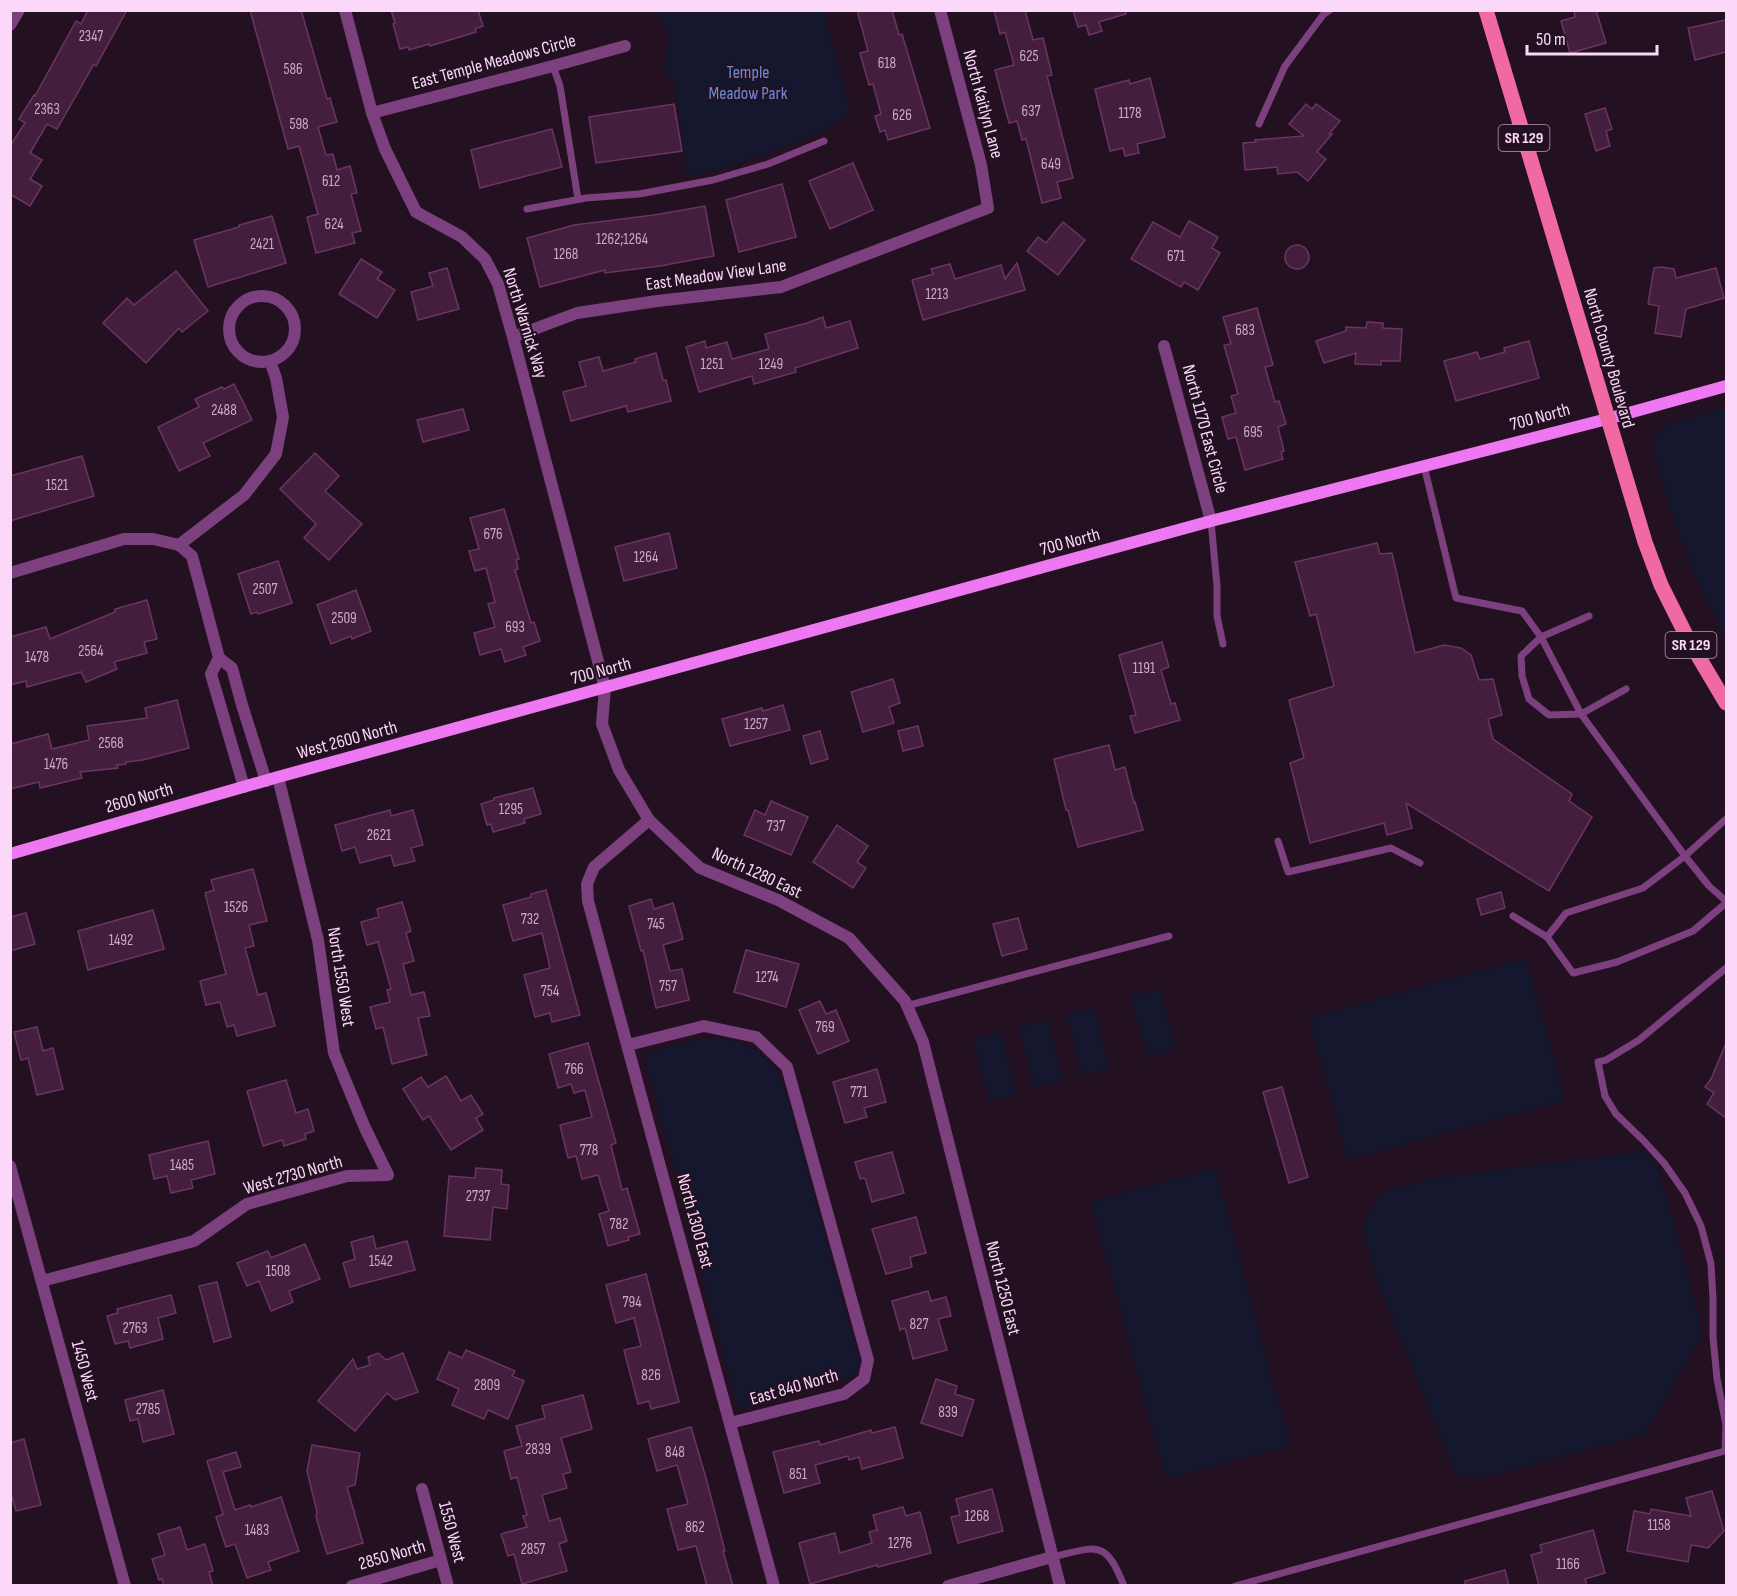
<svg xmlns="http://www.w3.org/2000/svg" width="1737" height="1596" viewBox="0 0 1737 1596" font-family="'Sofia Sans Condensed',sans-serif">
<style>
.green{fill:#14172d}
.building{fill:#431f3d;stroke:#6c3364;stroke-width:1.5}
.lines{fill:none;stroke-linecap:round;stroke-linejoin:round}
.lane{stroke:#7d407e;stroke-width:7}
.street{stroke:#7d407e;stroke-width:12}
.secondary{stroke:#ee78f2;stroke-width:12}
.primary{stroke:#f069a3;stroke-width:15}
.labels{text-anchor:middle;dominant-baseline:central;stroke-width:4.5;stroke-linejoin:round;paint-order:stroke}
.number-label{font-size:15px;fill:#cda9ca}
.shield{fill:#231121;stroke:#ba9cb8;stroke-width:1.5}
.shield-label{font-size:16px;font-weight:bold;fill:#fbd7f9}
.street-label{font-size:18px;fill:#fbd7f9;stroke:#231121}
.park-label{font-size:18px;fill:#6a8bd4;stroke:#231121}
</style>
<rect width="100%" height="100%" fill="#231121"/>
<g class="green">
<path d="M654,11h169l28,103c-48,32 -109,48 -164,63l-11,-93 -13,-13 7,-28 -9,-25z"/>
<path d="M1726,408v232l-33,-69 -18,-49 -23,-74 3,-12 9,-11z"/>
<path d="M1526,958l39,142 -217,60 -39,-142z"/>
<path d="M1159,989l17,60 -28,8 -17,-60z"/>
<path d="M1094,1008l16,60 -27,8 -17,-61z"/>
<path d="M1047,1020l16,60 -28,8 -16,-61z"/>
<path d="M1001,1033l16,60 -27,8 -17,-61z"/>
<path d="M719,1038c39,8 54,20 68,57l72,268 -1,8 -6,6 -107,30 -6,-1 -3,-6 -47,-170 -3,-22 -40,-145 1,-7 6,-5 47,-12z"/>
<path d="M1644,1151l15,18 44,164 -58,101 -166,45 -23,-5 -79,-193 -15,-54 19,-34 46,-14z"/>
<path d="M1215,1168l75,277 -124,34 -75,-277z"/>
</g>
<g class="building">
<path d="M88,10h39l-31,56 -2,-2 -37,65 -10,-5 -17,29 12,7 -12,19 12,7 -12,20 -20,-12v-48l15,-23 -6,-4 15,-24 1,1 41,-75 5,3z"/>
<path d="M250,10h51l26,89 3,-1 7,24 -19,5 8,28 7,-1 4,16 13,-4 7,27 -6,1 10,37 -9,2 3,10 -39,10 -9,-36 11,-3 -19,-68 -11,3z"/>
<path d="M391,10h87l5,16 -8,3 1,3 -46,14 -1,-2 -20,6 -1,-3 -8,2 -7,-25 2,-1z"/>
<path d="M857,10h35l7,25 3,-1 28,94 -42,12 -3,-10 -5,2 -5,-16 6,-2 -8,-30 -4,1 -9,-32 8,-2z"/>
<path d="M994,10h31l8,30 10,-2 9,37 -5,1 26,102 -16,4 4,16 -19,5 -16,-64 -4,1 -5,-19 -8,2 -14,-53 19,-5 -9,-33 -5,2z"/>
<path d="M1073,10h53v4l-27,8 3,9 -13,4 -3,-10 -8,2z"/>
<path d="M1574,10h22l10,33 -36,10 -9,-32 14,-4z"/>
<path d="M1726,20v32l-31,8 -7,-32z"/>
<path d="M1150,78l15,59 -28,7 2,9 -14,3 -2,-8 -13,3 -15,-62 34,-9 1,4z"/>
<path d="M674,104l8,47 -86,12 -7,-46z"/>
<path d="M1306,104l6,5 4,-5 24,17 -11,13h3l-15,18 9,7 -18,22 -11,-9 -19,2 -1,-7 -32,3 -2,-27 13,-1 -1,-2 49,-4 -15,-12z"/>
<path d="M1605,108l7,21 -6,2 4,15 -14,5 -11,-37z"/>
<path d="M552,129l10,38 -82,21 -9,-38z"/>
<path d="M853,163l20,47 -43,19 -21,-48z"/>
<path d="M782,184l14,53 -57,15 -13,-52z"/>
<path d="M705,206l9,50 -54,10 -55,7v-3l-65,17 -13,-49 47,-13 80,-10z"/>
<path d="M272,216l14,47 -78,24 -14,-47 45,-13v-2z"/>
<path d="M1189,221l29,16 -6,11 8,5 -22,37 -14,-8 -3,5 -50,-28 22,-37 27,15z"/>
<path d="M1063,222l22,18 -27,35 -31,-24 11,-14 8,6z"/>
<circle cx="1297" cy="257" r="12"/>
<path d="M361,259l21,13 -5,7 18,11 -18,28 -38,-24z"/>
<path d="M1017,263l8,27 -102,30 -11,-40 21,-6 -2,-5 19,-5 5,15 46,-14 4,14z"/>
<path d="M1661,267l13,2 2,9 40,-10 8,30 -38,11 -5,28 -26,-4 4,-27 -11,-2 6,-36z"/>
<path d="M447,268l12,41 -41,11 -7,-28 22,-6 -4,-13z"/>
<path d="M176,271l32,40 -26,21 -3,-4 -33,35 -43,-40 24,-25 7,7z"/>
<path d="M1257,308l16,57 -8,2 10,35 4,-1 7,23 -8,3 6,24 -3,1 2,7 -38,11 -9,-33 -8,2 -6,-22 14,-4 -5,-17 7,-2 -14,-49 7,-1 -8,-27z"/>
<path d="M823,317l3,11 24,-7 8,27 -63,20 1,4 -42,12 -2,-8 -53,16 -13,-45 19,-6 1,7 21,-6 5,17 37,-10 -4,-15 42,-11z"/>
<path d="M1367,322l16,1v5l19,1 -2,32h-19v4l-26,-1 1,-11 -32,10 -8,-22 30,-10v-4l20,1z"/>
<path d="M1529,341l10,37 -83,23 -12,-40 33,-9 3,7 25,-7 -1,-4z"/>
<path d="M656,353l7,27h3l5,21 -43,11 -2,-6 -55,15 -8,-29 23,-6 -7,-24 20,-5 4,14 33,-9 -1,-3z"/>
<path d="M234,384l18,36 -49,23 7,13 -31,15 -21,-44 41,-20 -4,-8 27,-12 2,2z"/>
<path d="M463,409l6,21 -46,12 -6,-22z"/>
<path d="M315,453l24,23 -14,15 37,33 -33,36 -25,-22 12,-14 -36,-35z"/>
<path d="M82,456l12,40 -84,25v-45z"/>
<path d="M504,509l15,50 -3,1 2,9 -3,1 16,53 3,-1 6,19 -17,6 3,8 -21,7 -4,-13 -21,6 -6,-22 21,-6 -7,-23 7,-2 -9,-34 -11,3 -6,-20 10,-2 -9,-31z"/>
<path d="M669,533l8,35 -53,13 -9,-34z"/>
<path d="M1377,543l3,11 12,-1 23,100 29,-8 17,3 10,7 8,25 14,-1 9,36 -14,4 5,20 79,55 -3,7 23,16 -43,74 -143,-88 6,25 -25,7 -3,-12 -74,20 -20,-80 14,-5 -15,-58 45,-14 -18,-72 -6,2 -15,-54z"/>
<path d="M278,561l14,42 -34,11 -1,-2 -6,2 -13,-40z"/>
<path d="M356,590l15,41 -19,8 -1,-3 -20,8 -14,-39z"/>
<path d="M147,600l10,39 -13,3 3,11 -33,9 3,7 -31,13 -5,-10 -54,15 -1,-6 -16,4v-48l36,-10 4,12 65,-27v-3z"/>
<path d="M1162,642l7,25 -8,3 10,34 4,-1 5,17 -45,13 -5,-17 6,-1 -17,-60z"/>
<path d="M893,679l7,24 -11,4 5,16 -31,9 -12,-40z"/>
<path d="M177,700l12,48 -46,12 -17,2v2l-9,1 1,3 -38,4 2,6 -42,10 -1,-6 -29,7v-45l38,-10 4,15 37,-9 -2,-14 60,-8 -2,-10z"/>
<path d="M783,705l7,25 -60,16 -8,-27 40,-11 1,3z"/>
<path d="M918,726l5,20 -20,5 -5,-20z"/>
<path d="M820,731l8,28 -17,5 -8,-28z"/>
<path d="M1109,745l6,25 10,-3 9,36 1,-1 8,28 -65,17 -10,-37h-2l-12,-51z"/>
<path d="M533,788l8,26 -17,5 1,4 -32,9 -2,-8 -4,1 -6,-21 13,-4v-2z"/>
<path d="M771,801l37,16 -17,38 -47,-20 11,-25 10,5z"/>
<path d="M390,810l1,6 22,-6 10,35 -12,3 4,13 -21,5 -3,-11 -31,8 -5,-16 -13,4 -7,-26z"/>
<path d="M837,825l31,21 -11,16 9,6 -13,20 -40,-26z"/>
<path d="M253,869l14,52 -18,4 5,21 -9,2 13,47 8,-2 9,33 -38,10 -3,-11 -7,2 -7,-25 -14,3 -6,-24 26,-7 -21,-81 9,-3 -3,-10z"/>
<path d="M546,890l34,125 -28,7 -2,-9 -15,4 -11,-42 26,-7 -8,-35 -29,8 -10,-36 28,-8v-3z"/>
<path d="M1501,892l4,16 -24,7 -4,-16z"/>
<path d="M651,899l3,10 19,-6 10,36 -20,6 7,26 12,-2 7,31 -33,8 -13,-58 -2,1 -12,-45z"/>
<path d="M402,902l9,29 -5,2 8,28 -11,3 8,31 13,-3 6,24 -12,2 9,37 -35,9 -9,-37 -7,2 -6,-22 20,-5 -3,-12 4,-1 -13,-47 -11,3 -6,-23 18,-5 -2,-8z"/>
<path d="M153,910l11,39 -76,21 -10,-39z"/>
<path d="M26,913l9,31 -25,7v-34z"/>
<path d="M1018,918l9,31 -25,7 -9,-32z"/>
<path d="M746,950l53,14 -13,43 -52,-15z"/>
<path d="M820,1001l6,13 10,-4 13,31 -31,13 -19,-44z"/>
<path d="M37,1027l6,24 10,-3 10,41 -26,6 -9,-37 -7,2 -7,-28z"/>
<path d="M588,1043l28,100 -5,2 11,45 5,-2 13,46 -12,3 1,3 -21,6 -9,-32 10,-3 -11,-36 -16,4 -6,-23 -8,2 -8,-33 32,-8 -7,-27 -11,3 -3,-9 -13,4 -9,-34z"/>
<path d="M1726,1043v75l-19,-14 7,-11 -9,-6 6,-8z"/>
<path d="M877,1069l9,33 -22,6 3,9 -22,6 -12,-41z"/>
<path d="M446,1076l15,25 10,-6 12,19 -7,4 7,12 -32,20 -22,-34 -6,4 -20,-31 18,-12 7,10z"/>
<path d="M286,1080l10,33 12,-4 6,22 -9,3 1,5 -22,7 -2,-6 -19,6 -16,-55z"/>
<path d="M1282,1087l26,90 -19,6 -26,-91z"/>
<path d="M208,1141l7,33 -24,6 2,8 -22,5 -4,-17 -13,3 -5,-24z"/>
<path d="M892,1152l12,41 -32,9 -7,-24 -5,1 -5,-17z"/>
<path d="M476,1168l26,2 -1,14 8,1 -2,24 -14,-2 -3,33 -46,-4 5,-60 26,2z"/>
<path d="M916,1217l10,36 -16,4 2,10 -26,7 -14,-45z"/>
<path d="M373,1236l3,13 31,-8 8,29 -65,17 -7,-24 12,-4 -4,-17z"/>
<path d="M305,1244l15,35 -31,12 4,11 -22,9 -12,-30 -12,5 -10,-23 31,-12 3,7z"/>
<path d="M646,1274l33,128 -28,7 -2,-8 -11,3 -14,-54 17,-4 -7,-28 -18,5 -10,-38z"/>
<path d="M217,1282l14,55 -17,5 -15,-56z"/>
<path d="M928,1291l3,10 15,-4 5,19 -13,3 9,31 -34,9 -8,-31 -5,2 -8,-29z"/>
<path d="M171,1295l5,18 -18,5 5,21 -33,9 -2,-7 -13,3 -8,-28 11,-3 -1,-4z"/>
<path d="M466,1350l49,21 -3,5 12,5 -16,38 -20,-9 -4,9 -32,-14 7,-16 -22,-10 12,-27 13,6z"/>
<path d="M378,1353l8,7 17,-7 15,39 -23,8 -8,-7 -32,38 -37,-30 35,-42 4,10 13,-4 -2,-8z"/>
<path d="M936,1379l21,7 -2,8 19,6 -12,36 -41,-13z"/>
<path d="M163,1390l11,44 -31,8 -5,-23 -8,2 -5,-21z"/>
<path d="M583,1395l9,34 -31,9 10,34 -8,2 4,14 -25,7 7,26 11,-3 7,23 -8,3 8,27 -45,13 -8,-30 -6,2 -7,-22 26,-7 -4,-11 4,-1 -10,-38 -6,2 -7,-28 18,-5 -6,-20 29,-8 -3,-12z"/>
<path d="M691,1427l15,51 19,73h-2l10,35h-26l-11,-40 -18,4 -11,-41 21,-5 -11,-39 -20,6 -9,-32z"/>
<path d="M895,1427l8,31 -41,11 -3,-12 -10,3 -1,-4 -33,9 5,18 -36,10 -11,-41 46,-11 1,4 51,-15 1,3z"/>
<path d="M24,1439l17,66 -25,6 -6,-20v-48z"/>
<path d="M312,1445l48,8 -5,32 -8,2 16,56 -36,11 -11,-37 1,-5 -10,-41z"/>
<path d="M236,1452l5,15 -18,5 12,38 15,-5 1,2 30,-10 18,54 -31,11 3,8 -24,8 -12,-34 -9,3 -10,-30 7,-3 -16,-53z"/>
<path d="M992,1489l11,42 -45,12 -7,-26 9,-2 -4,-16z"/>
<path d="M1712,1491l12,40 -16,17 -17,-3 -3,17 -61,-11 7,-40 16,3 1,-5 40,7 -5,-18z"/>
<path d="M903,1507l3,9 14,-4 11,41 -53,14 -1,-2 -67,19 -11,-41 36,-10 5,20 32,-10 -3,-11 8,-2 -4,-15z"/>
<path d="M180,1527l7,23 18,-6 8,27 -4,1 4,14h-49l-2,-7 -3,1 -7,-21 13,-4 -7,-21z"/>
<path d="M1593,1530l12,43 -20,6 2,7h-48l-8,-31 11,-3 -2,-7z"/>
<path d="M1505,1570l4,16h-44v-5z"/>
</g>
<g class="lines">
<g class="lane">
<path d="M553,66l7,20 18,113"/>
<path d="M1259,124l26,-58 38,-51 7,-5"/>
<path d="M527,209l59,-11 53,-4 74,-14 55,-16 56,-23"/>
<path d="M1424,466l32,132 66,13 19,26 40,77 104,142 24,30 17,15"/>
<path d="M1211,521l6,65v30l6,28"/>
<path d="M1589,616l-48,21 -20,19 1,20 7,23 20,16 32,-1 45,-25"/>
<path d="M1726,819l-41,37 -42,32 -77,25 -19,24 26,36 44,-11 76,-31 33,-28"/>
<path d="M1278,841l10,31 103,-24 29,15"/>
<path d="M1513,916l34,21"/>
<path d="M906,1006l263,-70"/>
<path d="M1052,1557c45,-10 53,-19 72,29"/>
<path d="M1235,1586l490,-135 1,-26 -9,-46 -4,-42v-38l-2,-35 -10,-38 -16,-33 -21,-30 -21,-23 -27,-26 -11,-18 -7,-34 8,-2 33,-20 87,-72"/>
</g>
<g class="street">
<path d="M345,10l27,103 13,36 31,63 46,25 23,22 13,25 15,53 92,351 -3,36 17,46 30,50 51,48 78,32 71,38 56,63 18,41 137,544"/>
<path d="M10,25l9,-15"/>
<path d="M372,113l181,-47 72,-20"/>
<circle cx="262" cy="329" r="33"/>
<path d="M513,337l64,-24 80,-12 124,-14 207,-79 -7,-43 -41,-155"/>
<path d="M1164,346l47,175"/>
<path d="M179,545l13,11 27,102 13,10 10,37 24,76"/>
<path d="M179,545l65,-50 32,-41 7,-37 -7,-39 -6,-17"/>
<path d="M10,573l114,-34h29l26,6"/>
<path d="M219,658l-8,16 33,113"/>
<path d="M649,820l-55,47 -7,17 1,17 186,685"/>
<path d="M628,1045l76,-19 52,11 31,30 81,293 -4,19 -20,15 -114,29"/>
<path d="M10,1166l115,420"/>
<path d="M42,1281l152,-40 53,-37 100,-28 41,-1 -23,-47 -31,-75 -16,-113 -40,-163"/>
<path d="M422,1489l26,97"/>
<path d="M352,1586l89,-26"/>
<path d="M948,1586l104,-29"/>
</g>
<path class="secondary" d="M10,854l268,-77 933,-256 396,-102 119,-33"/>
<path class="primary" d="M1486,10l159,532 16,43 27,54 38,64"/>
</g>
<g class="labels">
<g class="number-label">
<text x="91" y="36">2347</text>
<text x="1029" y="56">625</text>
<text x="887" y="63">618</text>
<text x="293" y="69">586</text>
<text x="47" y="109">2363</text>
<text x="1031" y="111">637</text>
<text x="1130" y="113">1178</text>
<text x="902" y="115">626</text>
<text x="299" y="124">598</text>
<text x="1051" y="164">649</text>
<text x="331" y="181">612</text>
<text x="334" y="224">624</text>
<text x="622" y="239">1262;1264</text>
<text x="262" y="244">2421</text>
<text x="566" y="254">1268</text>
<text x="1176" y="256">671</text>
<text x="937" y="294">1213</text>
<text x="1245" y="330">683</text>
<text x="712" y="364">1251</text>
<text x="771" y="364">1249</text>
<text x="224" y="410">2488</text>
<text x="1253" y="432">695</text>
<text x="57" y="485">1521</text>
<text x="493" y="534">676</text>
<text x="646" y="557">1264</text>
<text x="265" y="589">2507</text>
<text x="344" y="618">2509</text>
<text x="515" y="627">693</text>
<text x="91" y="651">2564</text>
<text x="37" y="657">1478</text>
<text x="1144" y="668">1191</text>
<text x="756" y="724">1257</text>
<text x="111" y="743">2568</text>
<text x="56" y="764">1476</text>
<text x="511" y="809">1295</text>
<text x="776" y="826">737</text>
<text x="379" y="835">2621</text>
<text x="236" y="907">1526</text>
<text x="530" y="919">732</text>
<text x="656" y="924">745</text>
<text x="121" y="940">1492</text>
<text x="767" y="977">1274</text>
<text x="668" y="986">757</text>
<text x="550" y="991">754</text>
<text x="825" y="1027">769</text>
<text x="574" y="1069">766</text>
<text x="859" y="1092">771</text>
<text x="589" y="1150">778</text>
<text x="182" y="1165">1485</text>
<text x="478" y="1196">2737</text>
<text x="619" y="1224">782</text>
<text x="381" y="1261">1542</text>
<text x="278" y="1271">1508</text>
<text x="632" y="1302">794</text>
<text x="919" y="1324">827</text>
<text x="135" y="1328">2763</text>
<text x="651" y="1375">826</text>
<text x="487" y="1385">2809</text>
<text x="148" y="1409">2785</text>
<text x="948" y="1412">839</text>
<text x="538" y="1449">2839</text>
<text x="675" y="1452">848</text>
<text x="798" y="1474">851</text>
<text x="977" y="1516">1268</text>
<text x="1659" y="1525">1158</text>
<text x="695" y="1527">862</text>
<text x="257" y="1530">1483</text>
<text x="900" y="1543">1276</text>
<text x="533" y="1549">2857</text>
<text x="1568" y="1564">1166</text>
</g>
<g class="shield">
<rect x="1498.5" y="125" width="51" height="26" rx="4.5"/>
<rect x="1665.5" y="632" width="51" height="26" rx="4.5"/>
</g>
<g class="shield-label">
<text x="1524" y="138">SR 129</text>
<text x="1691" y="645">SR 129</text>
</g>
<g class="street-label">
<text transform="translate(494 62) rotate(-15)">East Temple Meadows Circle</text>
<text transform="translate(983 104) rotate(75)">North Kaitlyn Lane</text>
<text transform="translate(716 275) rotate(-8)">East Meadow View Lane</text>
<text transform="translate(525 323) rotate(73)">North Warnick Way</text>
<text transform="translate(1609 358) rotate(74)">North County Boulevard</text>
<text transform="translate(1540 417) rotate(-15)">700 North</text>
<text transform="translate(1205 429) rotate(75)">North 1170 East Circle</text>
<text transform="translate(1070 542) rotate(-15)">700 North</text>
<text transform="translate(601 671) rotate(-15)">700 North</text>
<text transform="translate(347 740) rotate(-15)">West 2600 North</text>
<text transform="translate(139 798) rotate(-16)">2600 North</text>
<text transform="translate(757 873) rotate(25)">North 1280 East</text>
<text transform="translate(341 977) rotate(81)">North 1550 West</text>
<text transform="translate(293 1175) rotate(-16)">West 2730 North</text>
<text transform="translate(695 1221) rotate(75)">North 1300 East</text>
<text transform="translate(1003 1288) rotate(76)">North 1250 East</text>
<text transform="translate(85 1371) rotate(75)">1450 West</text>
<text transform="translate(794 1387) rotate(-16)">East 840 North</text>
<text transform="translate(452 1532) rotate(75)">1550 West</text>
<text transform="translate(392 1555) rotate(-16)">2850 North</text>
</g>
<g class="park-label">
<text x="748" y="72">Temple<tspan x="748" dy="21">Meadow Park</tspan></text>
</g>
</g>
<rect width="1737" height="1596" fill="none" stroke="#fbd7f9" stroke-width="24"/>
<path d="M1527 45v9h130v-9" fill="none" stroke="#fbd7f9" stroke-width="3"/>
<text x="1536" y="45" font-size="18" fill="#fbd7f9" stroke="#231121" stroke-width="4.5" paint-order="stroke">50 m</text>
</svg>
